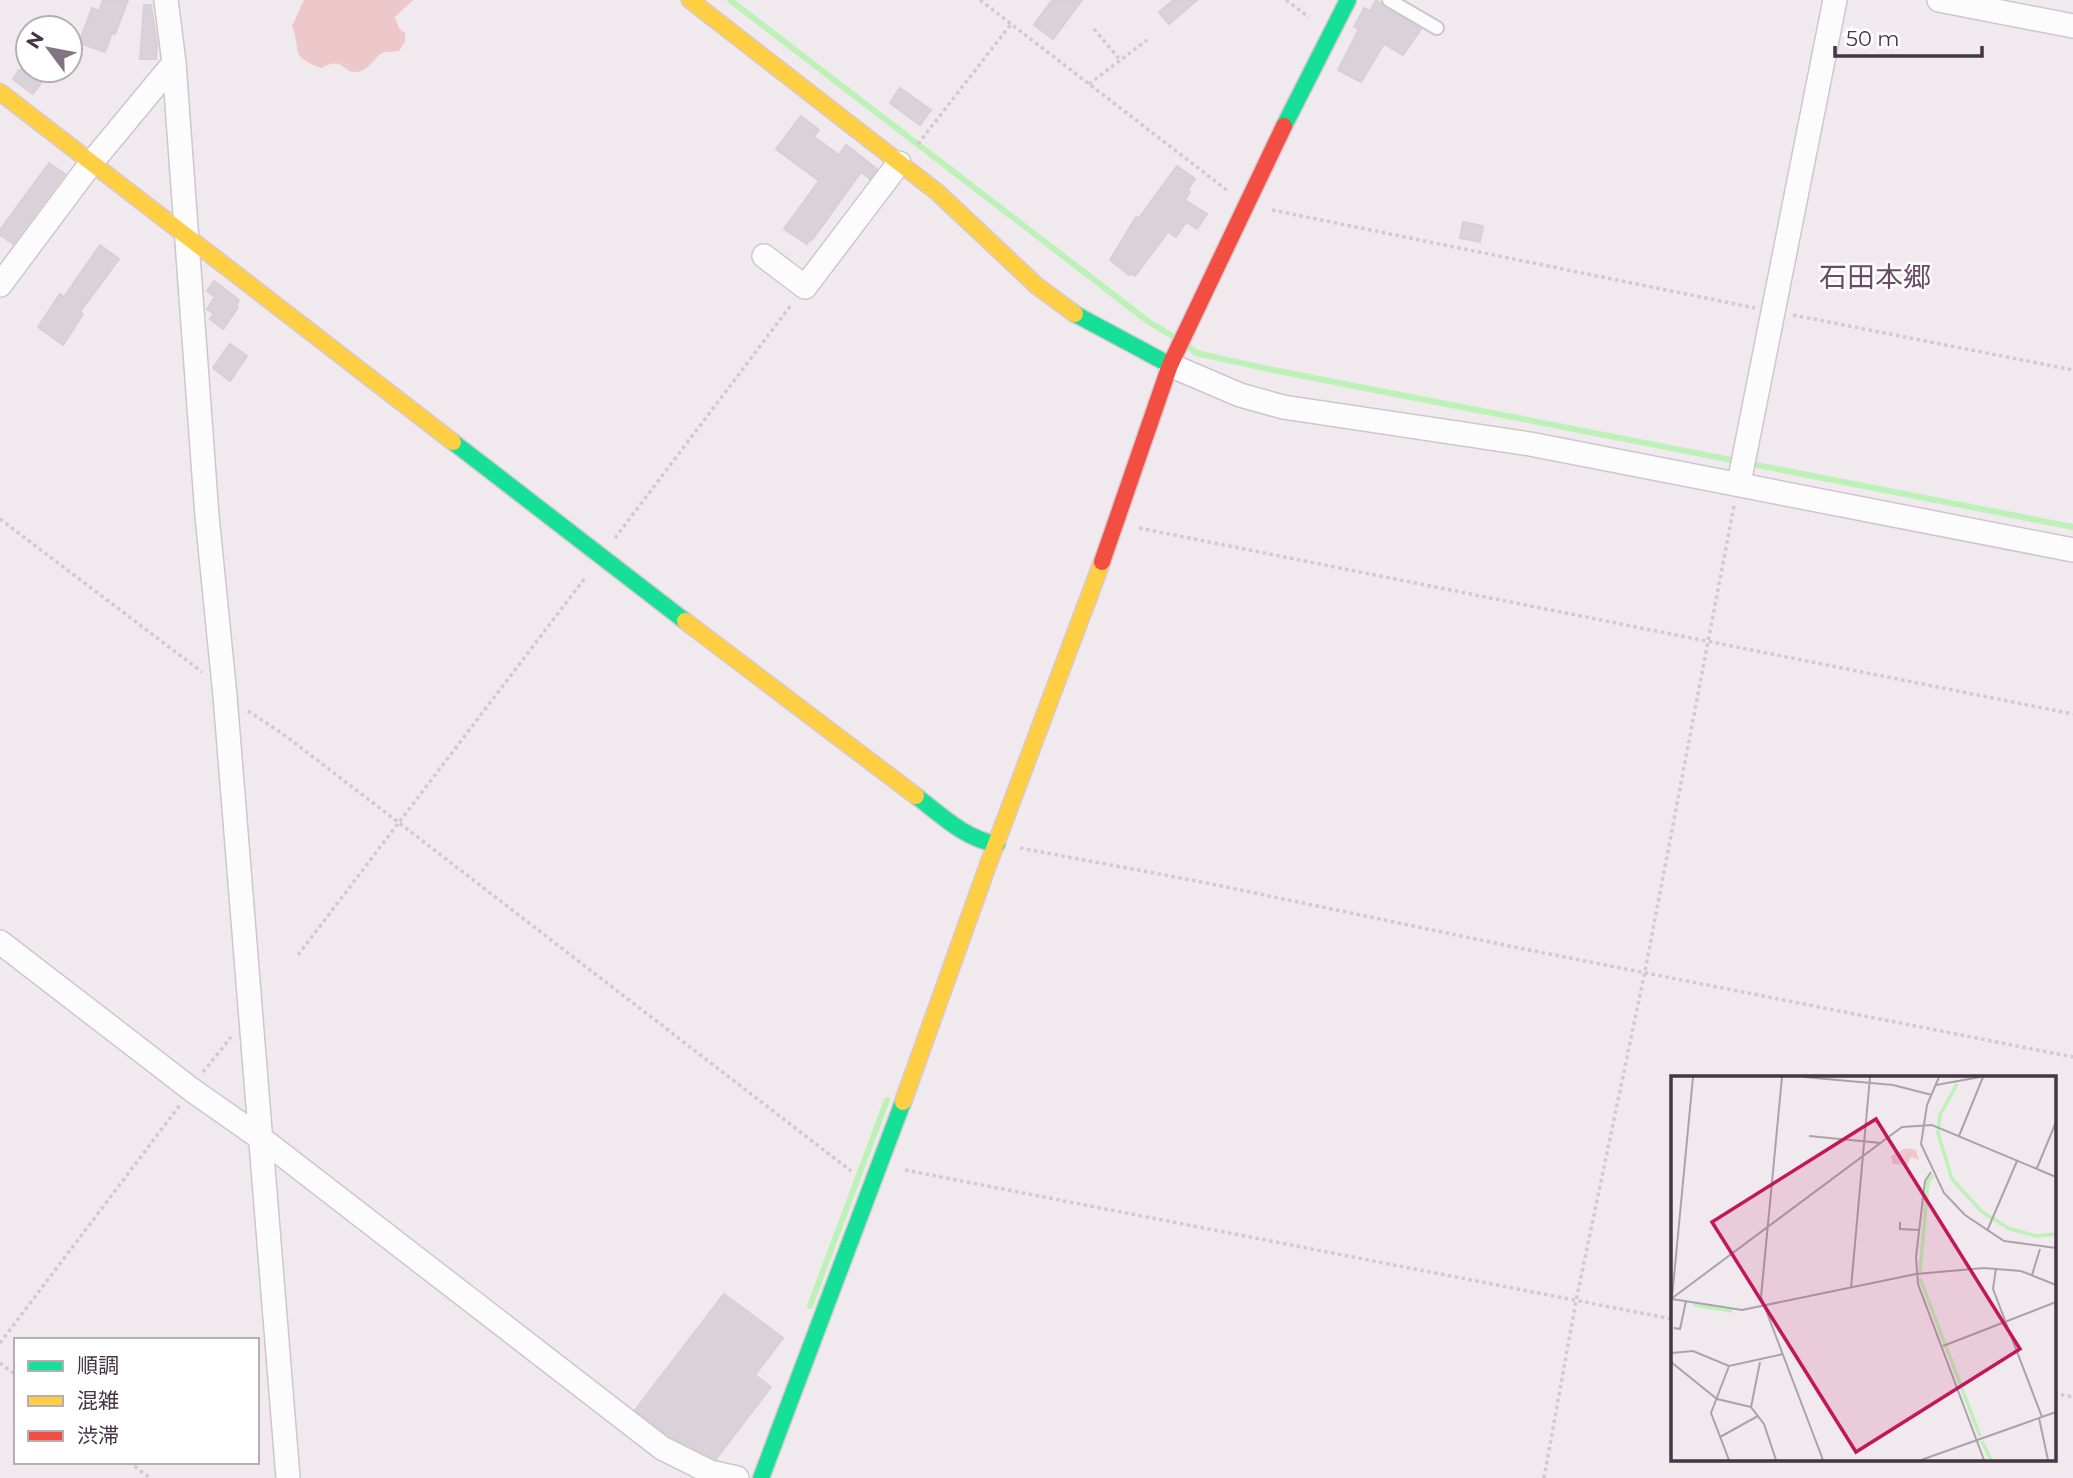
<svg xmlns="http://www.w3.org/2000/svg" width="2073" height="1478" viewBox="0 0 2073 1478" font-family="Montserrat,'Noto Sans JP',sans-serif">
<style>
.green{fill:#edc8cb}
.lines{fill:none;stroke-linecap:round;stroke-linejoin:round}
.stream{stroke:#bcf1b7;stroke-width:6}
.building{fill:#dad2d9;stroke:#d9cfd7;stroke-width:2}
.lane-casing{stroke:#cfc6cd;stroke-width:16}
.street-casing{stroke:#cfc6cd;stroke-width:26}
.fast-casing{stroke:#d9c8d4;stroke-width:19}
.slow-casing{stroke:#d9c8d4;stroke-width:19}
.jam-casing{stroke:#d9c8d4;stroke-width:19}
.path{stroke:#d1cad0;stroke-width:3.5;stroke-dasharray:3.5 3.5;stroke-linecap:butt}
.lane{stroke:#fdfcfd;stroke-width:12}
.street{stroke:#fdfcfd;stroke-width:23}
.fast{stroke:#16e098;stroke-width:16}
.slow{stroke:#ffcf43;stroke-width:16}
.jam{stroke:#f24e42;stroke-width:16}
.labels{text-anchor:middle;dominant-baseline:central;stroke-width:5;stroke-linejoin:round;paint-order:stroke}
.quarter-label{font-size:28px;fill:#6a4c66;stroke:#fff}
.inset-river{fill:none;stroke:#bcf1b7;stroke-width:3.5}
.inset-road{fill:none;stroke:#aca2ab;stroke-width:2}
.view{fill:#c2185b;fill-opacity:0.15;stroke:#c2185b;stroke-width:3.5}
.inset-edge{fill:none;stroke:#473545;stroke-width:3.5}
</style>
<rect width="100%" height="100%" fill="#f0eaef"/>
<path class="green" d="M304,0h109l-18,17 4,11 6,5v9l-6,9c-5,1 -13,0 -17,2 -7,4 -12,15 -21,18 -19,6 -15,-17 -40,-3 -33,-12 -19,-17 -29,-42z"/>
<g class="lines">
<g class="stream">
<path d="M730,0l419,322 25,15"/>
<path d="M1189,347l7,6 77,17 800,157"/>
<path d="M810,1306l77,-206"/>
</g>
</g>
<g class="building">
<path d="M103,0h25l-13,34 -3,-1 -7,19 -26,-9 13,-35 7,3z"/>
<path d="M1052,0h30l-29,39 -19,-14z"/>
<path d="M1173,0h24l-28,24 -10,-12z"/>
<path d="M1376,0l45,29 -18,26 -19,-11 -23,38 -23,-12 21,-41 -5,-2 10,-19 6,3z"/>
<path d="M144,5h7l6,39 -1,15h-16z"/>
<path d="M19,70h31l-17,24 -20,-15z"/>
<path d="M900,88l31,22 -11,15 -30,-22z"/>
<path d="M801,116l18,14 -5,7 25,18 7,-10 31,24 -7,10 -9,-7 -49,68 -2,-1 -3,5 -23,-15 35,-48 -43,-32z"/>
<path d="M49,163l16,11 -52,70 -13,-9v-5z"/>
<path d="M1177,166l18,13 -7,11 2,2 -5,8 22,14 -10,15 -11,-7 -10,15 -8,-5 -33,44 -5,-3 -1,2 -19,-15 26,-43 3,1z"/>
<path d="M1463,222l20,4 -3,16 -20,-4z"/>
<path d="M100,245l19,14 -39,53 3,2 -20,31 -25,-18 22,-33 4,3z"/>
<path d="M214,281l25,19 -3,5 2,2 -15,22 -13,-10 4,-5 -7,-5 8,-12 -8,-6z"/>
<path d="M230,344l17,12 -17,25 -17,-13z"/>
<path d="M724,1294l59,44 -28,37 16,12 -55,72 -47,-23 -34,-26z"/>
</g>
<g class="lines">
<defs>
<path id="lane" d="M1389,0l48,28"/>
<g id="street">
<path d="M166,0l8,63 33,453 18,180 63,782"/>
<path d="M1939,0l134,26"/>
<path d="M764,256l41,31 94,-124"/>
<path d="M0,285l92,-123 82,-99"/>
<path d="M1170,365l70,30 43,12 247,37 543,106"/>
<path d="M1739,483l96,-483"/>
<path d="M0,942l192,148 70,49 400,309 48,24 27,6"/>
</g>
<g id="fast">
<path d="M1284,126l64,-126"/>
<path d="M1075,314l95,51"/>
<path d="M453,442l232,179"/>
<path d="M916,796c25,19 49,43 81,48"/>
<path d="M761,1478l142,-376"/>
</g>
<g id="slow">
<path d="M690,0l247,192 100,94 38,28"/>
<path d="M0,92l453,350"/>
<path d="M685,621l231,175"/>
<path d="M903,1102l85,-237 114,-303"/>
</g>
<path id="jam" d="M1102,562l68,-197 114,-239"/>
</defs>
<use href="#lane" class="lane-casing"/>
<use href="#street" class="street-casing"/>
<use href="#fast" class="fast-casing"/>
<use href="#slow" class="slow-casing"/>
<use href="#jam" class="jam-casing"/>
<g class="path">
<path d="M980,0l248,191"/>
<path d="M1286,0l23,17"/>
<path d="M1094,29l26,31"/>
<path d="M1089,84l58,-44"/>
<path d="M918,144l93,-120"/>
<path d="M1272,210l483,98"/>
<path d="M1793,315l280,55"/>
<path d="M0,519l202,153"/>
<path d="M1139,528l934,186"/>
<path d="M615,538l177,-234"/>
<path d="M248,711l35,23 115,88 453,349"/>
<path d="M1020,848l187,35 307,64 559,110"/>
<path d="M298,955l287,-377"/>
<path d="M203,1072l28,-35"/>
<path d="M905,1170l767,149"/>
<path d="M0,1343l180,-238"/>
<path d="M0,1363l16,12"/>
<path d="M2054,1393l19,4"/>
<path d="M129,1462l21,16"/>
<path d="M1544,1478l32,-177 69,-330 89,-465"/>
</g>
<use href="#lane" class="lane"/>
<use href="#street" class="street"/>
<use href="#fast" class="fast"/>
<use href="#slow" class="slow"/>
<use href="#jam" class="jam"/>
</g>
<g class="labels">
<g class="quarter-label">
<text x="1875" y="277">石田本郷</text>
</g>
</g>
<g transform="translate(1671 1076)">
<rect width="385" height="385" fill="#f0eaef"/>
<path d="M235,72l10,2 3,10 -8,-3 -4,8 -14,-1 -2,-8z" fill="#edc8cb"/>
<path class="inset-river" d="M286,8l-17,31 -2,18 14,46 30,33 28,17 27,7 19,-2M249,196l8,-90 5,-7M249,202l60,158M22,229l39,6M311,365l9,19"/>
<path class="inset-road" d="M111,1l-21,220 62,163M133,1l89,8 39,10M268,1l-12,28 -6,39 23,49 21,22 39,26 52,7M265,9l44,-8M138,60l72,7M288,60l24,-59M366,92l19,-46M260,96l-6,9 -9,76 2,27 66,176M229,146v7l20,1M316,155l30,-70M325,192l-3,21 49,128M361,199l8,-26M180,212l19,-211M1,222l21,-221M0,223l231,-172 30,-2 124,52M1,223l70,11 174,-36 68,-6 37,3 35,14M3,252l6,1 6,-28M272,270l113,-44M0,277l22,-2 36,15 54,-12M0,286l46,37 34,8M89,286l-9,45 13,17 12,36M58,290l-18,47 18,47M368,342l9,42M49,361l38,-21M250,384l135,-48"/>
<path class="view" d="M205,43l144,230 -164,103 -144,-230z"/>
<rect width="385" height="385" class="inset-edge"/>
</g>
<rect x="14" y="1338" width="245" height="126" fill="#ffffff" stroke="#b5aeb5" stroke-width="2"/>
<rect x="28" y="1361" width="35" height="10" fill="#16e098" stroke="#b5aeb5" stroke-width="2"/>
<text x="77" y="1373" font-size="21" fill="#473545">順調</text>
<rect x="28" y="1396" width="35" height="10" fill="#ffcf43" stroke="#b5aeb5" stroke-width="2"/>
<text x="77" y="1408" font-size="21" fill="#473545">混雑</text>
<rect x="28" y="1431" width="35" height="10" fill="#f24e42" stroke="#b5aeb5" stroke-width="2"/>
<text x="77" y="1443" font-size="21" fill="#473545">渋滞</text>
<g transform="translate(49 49) rotate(302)"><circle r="33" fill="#ffffff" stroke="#b5aeb5" stroke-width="2"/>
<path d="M0-5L12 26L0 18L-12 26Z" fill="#827480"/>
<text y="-10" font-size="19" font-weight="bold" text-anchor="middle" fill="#473545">N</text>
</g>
<path d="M1835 46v10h147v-10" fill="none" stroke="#473545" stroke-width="3.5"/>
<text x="1846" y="46" font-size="21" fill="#473545" stroke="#ffffff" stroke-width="5" paint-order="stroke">50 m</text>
</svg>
